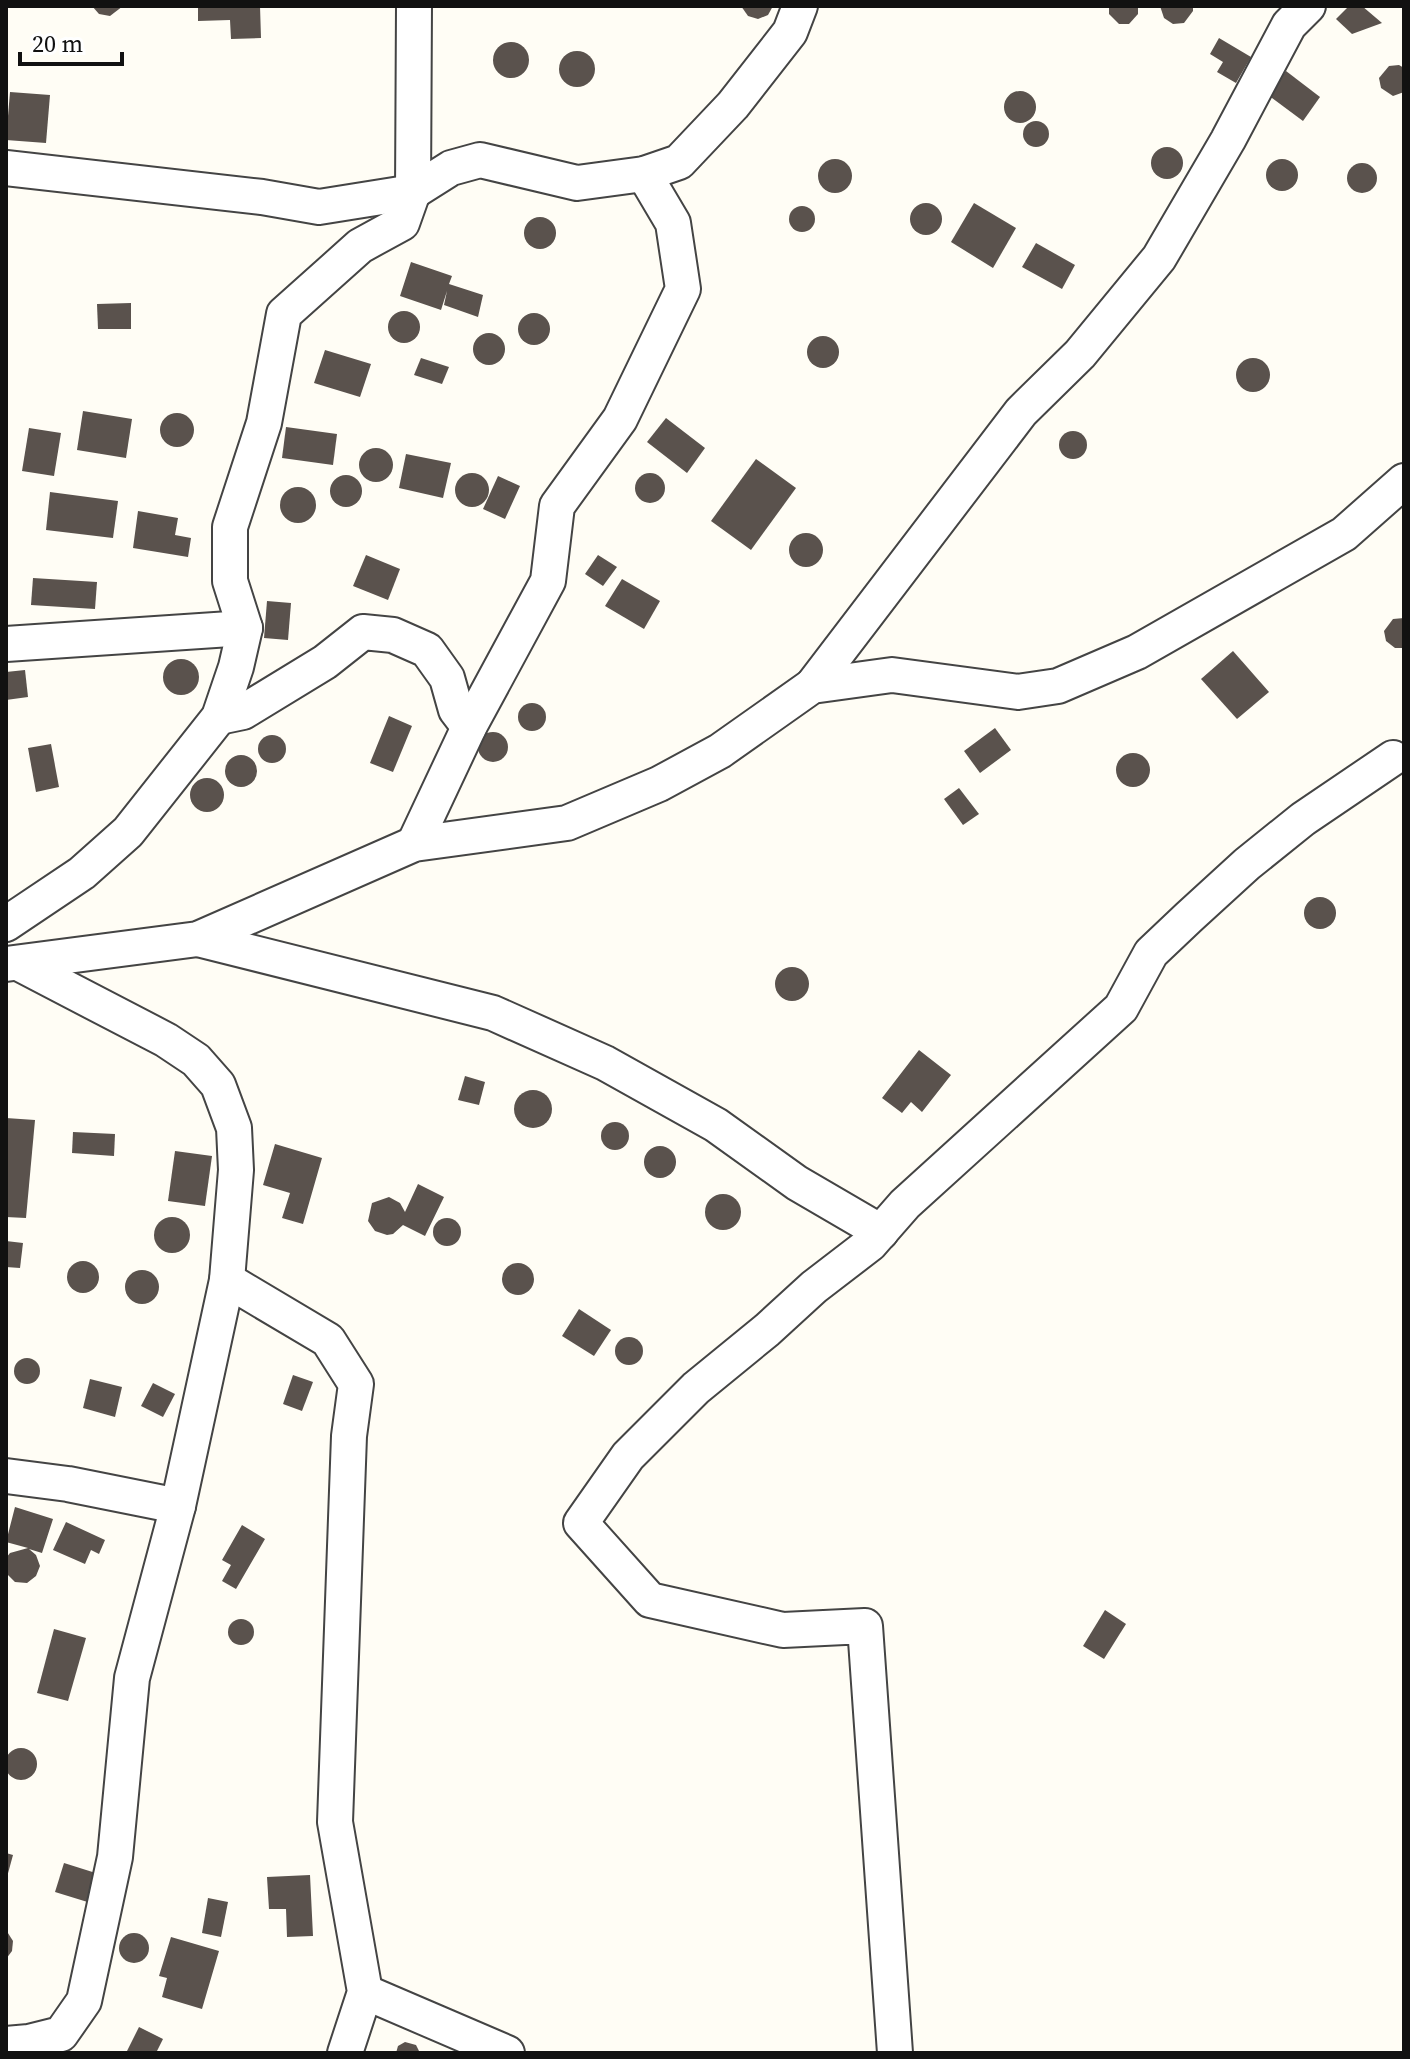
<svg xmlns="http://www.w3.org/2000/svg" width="1410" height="2059" viewBox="0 0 1410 2059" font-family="'Source Serif 4',serif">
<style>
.building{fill:#5a524d}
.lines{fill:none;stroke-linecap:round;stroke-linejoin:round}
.street-casing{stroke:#444;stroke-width:38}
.street{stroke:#fff;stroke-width:34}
</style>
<rect width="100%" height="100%" fill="#fffdf5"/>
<g class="building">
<path d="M92,6h31l-13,10 -11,-2z"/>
<path d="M198,6h62l1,32 -30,1 -1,-19 -32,1z"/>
<path d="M741,6h32l-5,9 -10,4 -10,-3z"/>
<path d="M1109,6h29v8l-9,10h-10l-10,-10z"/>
<path d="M1160,6h33v5l-9,12 -11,1 -9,-6z"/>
<path d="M1349,6h13l20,17 -30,11 -16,-15z"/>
<path d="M1219,38l32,19 -15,26 -19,-11 6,-10 -13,-8z"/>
<circle cx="511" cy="60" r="18"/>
<circle cx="577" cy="69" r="18"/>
<path d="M1399,65l5,3v24l-11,4 -12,-8 -2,-10 10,-12z"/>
<path d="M1286,71l34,26 -17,24 -35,-26z"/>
<circle cx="1020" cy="107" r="16"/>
<path d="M10,92l40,3 -4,48 -40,-3z"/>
<circle cx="1036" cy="134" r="13"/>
<circle cx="1167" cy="163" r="16"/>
<circle cx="1282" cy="175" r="16"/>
<circle cx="835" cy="176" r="17"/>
<circle cx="1362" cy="178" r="15"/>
<path d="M974,203l42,25 -23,40 -42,-26z"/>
<circle cx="926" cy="219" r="16"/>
<circle cx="802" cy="219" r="13"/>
<circle cx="540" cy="233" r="16"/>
<path d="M1036,243l39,22 -13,24 -40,-22z"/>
<path d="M411,262l41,14 -3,8 34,11 -5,22 -34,-12 3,-14 -6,19 -41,-14z"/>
<path d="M131,303v26h-33l-1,-25z"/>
<circle cx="404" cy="327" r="16"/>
<circle cx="534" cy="329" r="16"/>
<circle cx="489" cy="349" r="16"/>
<circle cx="823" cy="352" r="16"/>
<path d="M325,350l46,14 -11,33 -46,-14z"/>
<path d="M421,358l28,9 -7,17 -28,-9z"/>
<circle cx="1253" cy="375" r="17"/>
<path d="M83,411l49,8 -6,39 -49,-8z"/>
<circle cx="177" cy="430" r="17"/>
<path d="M666,418l39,30 -18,25 -40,-31z"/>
<path d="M286,427l51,7 -4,31 -51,-7z"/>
<path d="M29,428l32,5 -7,43 -32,-5z"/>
<circle cx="1073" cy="445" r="14"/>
<circle cx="376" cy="465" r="17"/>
<path d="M406,454l45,9 -8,35 -44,-10z"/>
<path d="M756,459l40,29 -45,62 -40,-29z"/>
<circle cx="650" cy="488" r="15"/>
<circle cx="472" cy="490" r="17"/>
<circle cx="346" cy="491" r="16"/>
<path d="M498,476l22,10 -15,33 -22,-10z"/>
<circle cx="298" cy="505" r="18"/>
<path d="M50,492l68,9 -5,37 -67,-8z"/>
<path d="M138,511l40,7 -3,17 16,3 -3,19 -55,-9z"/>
<circle cx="806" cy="550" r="17"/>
<path d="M366,555l34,14 -12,31 -35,-14z"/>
<path d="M598,555l19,12 -14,19 -18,-12z"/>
<path d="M33,578l64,4 -2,27 -64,-4z"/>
<path d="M622,579l38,22 -16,28 -39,-23z"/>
<path d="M267,601l24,2 -3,37 -24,-2z"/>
<path d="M1404,618v30h-9l-9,-7 -2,-10 9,-12z"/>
<path d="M1233,651l36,41 -32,27 -36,-40z"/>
<circle cx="181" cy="677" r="18"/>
<path d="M25,670l3,27 -22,3v-28z"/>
<circle cx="532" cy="717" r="14"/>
<path d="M389,716l23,10 -19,46 -23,-9z"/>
<path d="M995,728l16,22 -31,23 -16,-22z"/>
<circle cx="493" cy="747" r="15"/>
<circle cx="272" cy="749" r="14"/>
<path d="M51,744l8,43 -23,5 -8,-44z"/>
<circle cx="1133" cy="770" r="17"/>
<circle cx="241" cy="771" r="16"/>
<circle cx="207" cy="795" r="17"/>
<path d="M959,788l20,26 -16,11 -19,-26z"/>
<circle cx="1320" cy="913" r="16"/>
<circle cx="792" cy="984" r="17"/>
<path d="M919,1050l32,25 -29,37 -11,-10 -9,11 -20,-15z"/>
<path d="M465,1076l20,6 -6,23 -21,-5z"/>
<circle cx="533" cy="1109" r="19"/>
<path d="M6,1118l29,2 -9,98 -20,-1z"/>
<circle cx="615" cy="1136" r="14"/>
<path d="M73,1132l42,2 -1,22 -42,-3z"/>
<path d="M275,1144l47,14 -19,66 -21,-6 8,-25 -27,-8z"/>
<circle cx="660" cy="1162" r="16"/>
<path d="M175,1151l37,5 -7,50 -37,-5z"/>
<path d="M418,1184l26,13 -19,39 -22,-11 -10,9 -6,1 -12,-4 -7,-10 4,-18 17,-6 11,6 5,9z"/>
<circle cx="723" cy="1212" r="18"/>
<circle cx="172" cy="1235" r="18"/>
<circle cx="447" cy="1232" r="14"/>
<path d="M6,1241l17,2 -3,25 -14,-1z"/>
<circle cx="83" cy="1277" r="16"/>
<circle cx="518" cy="1279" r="16"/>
<circle cx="142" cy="1287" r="17"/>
<path d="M579,1309l32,21 -17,26 -32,-20z"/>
<circle cx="629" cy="1351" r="14"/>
<circle cx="27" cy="1371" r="13"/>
<path d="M293,1375l20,7 -11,29 -19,-7z"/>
<path d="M90,1379l32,8 -7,30 -32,-9z"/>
<path d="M153,1383l22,11 -12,23 -22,-11z"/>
<path d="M15,1507l38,12 -11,34 -13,-4 7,6 4,11 -4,10 -9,7 -12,-1 -9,-9v-15l4,-5 18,-5 -22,-6z"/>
<path d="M66,1522l39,18 -6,14 -8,-4 -6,14 -32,-14z"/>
<path d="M242,1525l23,14 -29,50 -14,-8 9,-16 -9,-5z"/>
<path d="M1105,1610l21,14 -22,35 -21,-13z"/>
<circle cx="241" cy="1632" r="13"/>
<path d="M54,1629l32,9 -18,63 -31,-8z"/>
<circle cx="21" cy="1764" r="16"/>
<path d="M6,1853l7,2 -6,22 -1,-1z"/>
<path d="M64,1863l38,12 -8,29 -39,-12z"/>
<path d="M310,1875l3,61 -26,1 -1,-28h-17l-2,-32z"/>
<path d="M208,1898l20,4 -7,35 -19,-4z"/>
<path d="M6,1930l7,11 -1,10 -6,8z"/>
<circle cx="134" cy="1948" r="15"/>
<path d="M171,1937l48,14 -17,58 -40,-12 5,-19 -8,-2z"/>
<path d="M139,2027l24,12 -7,14h-30z"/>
<path d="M405,2042l11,3 4,8h-24l2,-7z"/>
</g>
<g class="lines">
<defs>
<g id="street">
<path d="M6,168l256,29 57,10 94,-15 38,-24 29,-8 97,23 67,-9 35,-12 54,-57 57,-73 10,-26"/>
<path d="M6,644l239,-16"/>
<path d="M812,686l209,-274 59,-58 79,-96 69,-118 61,-115 19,-19"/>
<path d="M219,717l24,-5 82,-50 38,-30 30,3 34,15 20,28 9,32 13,17"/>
<path d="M414,844l55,-117 79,-146 9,-75 63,-87 63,-130 -10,-66 -29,-49"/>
<path d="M6,924l76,-51 46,-41 91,-115 17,-50 9,-39 -15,-47v-54l34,-104 20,-109 76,-68 42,-23 11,-31 1,-186"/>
<path d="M198,939l295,74 112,50 111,62 81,58 84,49"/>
<path d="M6,964l192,-25 216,-95 153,-21 92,-39 61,-33 92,-65 80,-11 126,17 40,-6 79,-34 207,-118 60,-53"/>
<path d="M227,1280l101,60 28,44 -7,52 -14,386 30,170 -20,61"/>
<path d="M6,1476l62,8 110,22"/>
<path d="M365,1992l142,61"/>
<path d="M6,2044l23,-2 32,-8 23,-33 31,-144 17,-179 46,-172 49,-226 9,-110 -2,-42 -16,-43 -22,-25 -30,-20 -146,-76"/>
<path d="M895,2053l-30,-427 -82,4 -133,-30 -69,-77 47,-67 68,-68 71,-58 47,-43 56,-43 35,-40 216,-196 30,-55 38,-36 58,-53 56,-45 90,-61"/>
</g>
</defs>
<use href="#street" class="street-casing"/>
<use href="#street" class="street"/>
</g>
<rect width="1410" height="2059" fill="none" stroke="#111111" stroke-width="16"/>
<path d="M20 52v12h102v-12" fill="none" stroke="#111111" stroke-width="4"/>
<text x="32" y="52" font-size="24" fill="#111111" stroke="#ffffff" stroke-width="6" paint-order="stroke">20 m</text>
</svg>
